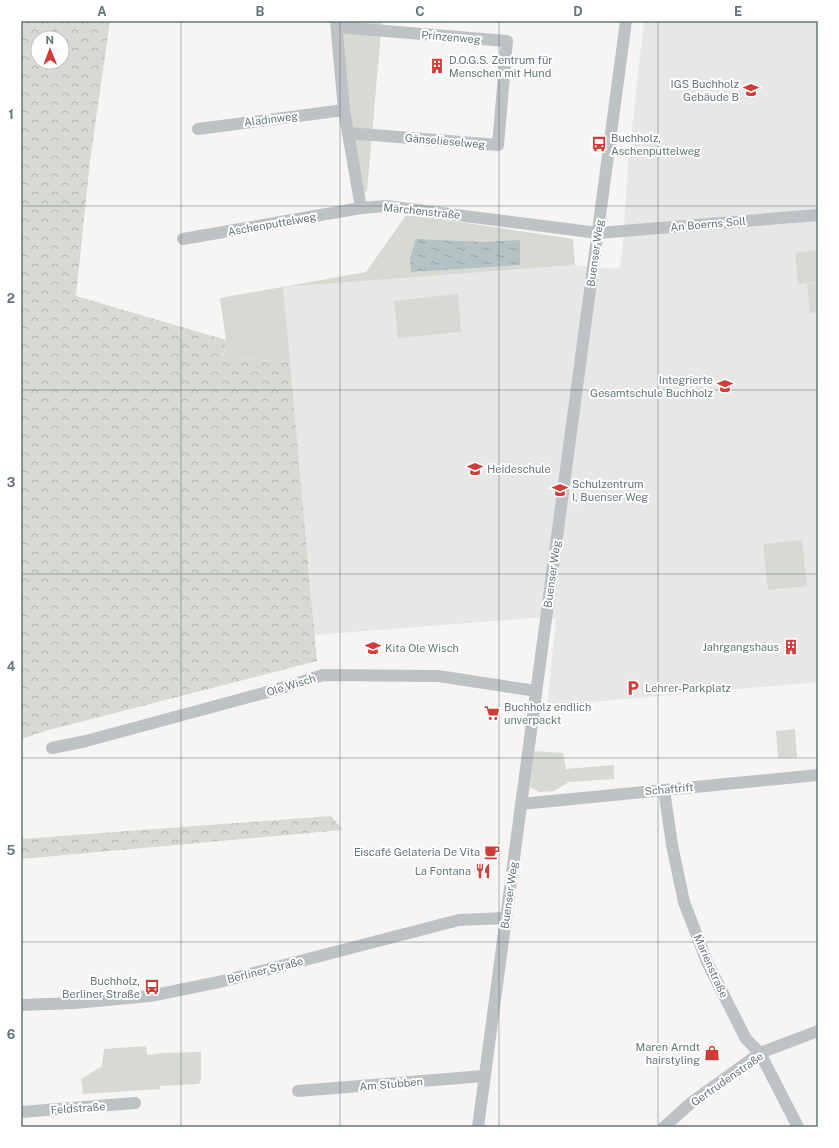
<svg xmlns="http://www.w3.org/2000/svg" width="839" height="1148" viewBox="0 0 839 1148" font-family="'Public Sans',sans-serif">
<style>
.built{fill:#e6e7e6}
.green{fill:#d7dad2}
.forest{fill:url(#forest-crowns);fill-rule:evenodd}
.water{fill:url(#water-ripples)}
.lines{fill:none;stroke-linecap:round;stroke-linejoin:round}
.minor{stroke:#bdc2c4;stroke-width:12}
.grid{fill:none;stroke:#64767b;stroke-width:1;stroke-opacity:0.55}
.labels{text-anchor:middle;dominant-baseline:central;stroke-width:4;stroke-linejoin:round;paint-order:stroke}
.street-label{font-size:11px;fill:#64767b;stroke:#fff}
.poi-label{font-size:11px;fill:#64767b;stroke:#fff;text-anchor:start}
.neatline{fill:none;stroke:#64767b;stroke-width:1.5}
.grid-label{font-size:13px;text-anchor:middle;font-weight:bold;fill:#64767b}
</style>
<defs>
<pattern id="forest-crowns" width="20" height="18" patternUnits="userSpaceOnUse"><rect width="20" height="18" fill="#d7dad2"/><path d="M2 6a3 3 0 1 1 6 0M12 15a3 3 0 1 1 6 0" fill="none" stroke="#b2b5af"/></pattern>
<pattern id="water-ripples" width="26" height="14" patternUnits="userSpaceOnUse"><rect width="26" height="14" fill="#b4c2c3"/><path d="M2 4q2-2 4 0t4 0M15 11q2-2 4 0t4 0" fill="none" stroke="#96a2a3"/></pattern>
</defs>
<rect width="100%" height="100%" fill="#f6f5f3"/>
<path class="built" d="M644,21h174v661l-271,24 9,-88h-24l-217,17 -32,-348 292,-22 45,4 3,-26 5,-78z"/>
<g class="green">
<path d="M336,21h46l-15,170 -8,2z"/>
<path d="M407,214l166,25 2,26 -292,22 7,75 -67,-4 3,-18 -6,-42 146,-26z"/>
<path d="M818,250v32l-20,2 -3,-31z"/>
<path d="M818,283v29l-8,1 -3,-29z"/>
<path d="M458,294l3,38 -63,6 -4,-37z"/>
<path d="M802,540l5,46 -39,4 -5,-46z"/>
<path d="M795,729l2,28 -19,1 -2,-27z"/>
<path d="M534,751l29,2 3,16 48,-4v14l-45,3 -15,9 -15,1 -9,-5z"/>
<path d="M146,1046l1,9 16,-2 38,-1v27l-2,5 -39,2v3l-77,5 -2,-15 21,-13 2,-17z"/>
</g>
<g class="forest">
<path d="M21,21h89l-20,140 -14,135 150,44 -3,18 67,4 27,299 -272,70 -24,8zM38,38h24v24h-24z"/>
<path d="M331,816l11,14 -321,29v-20z"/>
</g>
<path class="water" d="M416,239l66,3 38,-2v25l-109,7 -1,-14z"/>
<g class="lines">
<g class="minor">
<path d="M336,21l8,89 17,98"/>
<path d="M337,27l170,14 -9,104 -150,-12"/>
<path d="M198,129l146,-19"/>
<path d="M183,239l178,-31 25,-2 212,27 220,-18"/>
<path d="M52,748l34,-7 189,-51 48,-15 115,1 98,15"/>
<path d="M664,790l8,55 12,57 23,60 39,77 14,14 38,74"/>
<path d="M521,804l297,-29"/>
<path d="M21,1005l54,-2 75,-7 69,-14 240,-62 47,-2"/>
<path d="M298,1091l186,-15"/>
<path d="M21,1112l114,-9"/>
<path d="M478,1127l148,-1106"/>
<path d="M664,1127l28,-25 68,-49 58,-22"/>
</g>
</g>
<path class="grid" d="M181,21v1106M340,21v1106M499,21v1106M658,21v1106M21,206h797M21,390h797M21,574h797M21,758h797M21,942h797"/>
<defs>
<symbol id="building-bare" viewBox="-9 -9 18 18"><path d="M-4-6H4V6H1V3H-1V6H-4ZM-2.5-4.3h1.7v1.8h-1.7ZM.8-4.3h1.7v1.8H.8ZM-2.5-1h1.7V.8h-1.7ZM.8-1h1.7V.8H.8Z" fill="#d13c37" stroke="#fff" stroke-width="2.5" paint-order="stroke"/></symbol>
<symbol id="school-bare" viewBox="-9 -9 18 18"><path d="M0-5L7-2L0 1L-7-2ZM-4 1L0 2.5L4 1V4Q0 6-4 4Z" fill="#d13c37" stroke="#fff" stroke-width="2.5" paint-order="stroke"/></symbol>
<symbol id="bus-bare" viewBox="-9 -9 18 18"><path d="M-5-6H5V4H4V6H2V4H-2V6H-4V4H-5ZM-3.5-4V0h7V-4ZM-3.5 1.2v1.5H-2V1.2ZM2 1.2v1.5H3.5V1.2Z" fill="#d13c37" stroke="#fff" stroke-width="2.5" paint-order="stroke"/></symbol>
<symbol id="parking-bare" viewBox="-9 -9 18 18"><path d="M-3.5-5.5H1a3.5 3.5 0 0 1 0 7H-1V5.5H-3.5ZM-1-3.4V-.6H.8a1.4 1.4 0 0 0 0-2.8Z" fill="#d13c37" stroke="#fff" stroke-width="2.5" paint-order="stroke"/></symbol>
<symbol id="supermarket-bare" viewBox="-9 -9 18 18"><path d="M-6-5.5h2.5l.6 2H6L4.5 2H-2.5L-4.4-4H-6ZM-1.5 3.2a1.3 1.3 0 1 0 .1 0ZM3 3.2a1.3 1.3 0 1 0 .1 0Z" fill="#d13c37" stroke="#fff" stroke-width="2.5" paint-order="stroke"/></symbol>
<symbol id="cafe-bare" viewBox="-9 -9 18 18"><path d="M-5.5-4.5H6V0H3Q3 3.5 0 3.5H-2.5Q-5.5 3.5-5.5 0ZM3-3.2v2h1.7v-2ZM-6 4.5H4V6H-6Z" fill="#d13c37" stroke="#fff" stroke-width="2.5" paint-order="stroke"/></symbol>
<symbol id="restaurant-bare" viewBox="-9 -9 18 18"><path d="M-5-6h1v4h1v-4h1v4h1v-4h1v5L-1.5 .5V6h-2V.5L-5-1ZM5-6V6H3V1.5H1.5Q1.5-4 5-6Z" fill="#d13c37" stroke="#fff" stroke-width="2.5" paint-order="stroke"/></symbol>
<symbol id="shop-bare" viewBox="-9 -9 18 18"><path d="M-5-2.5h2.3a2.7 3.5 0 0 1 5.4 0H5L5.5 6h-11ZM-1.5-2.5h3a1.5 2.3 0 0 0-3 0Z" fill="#d13c37" stroke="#fff" stroke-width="2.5" paint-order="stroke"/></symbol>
</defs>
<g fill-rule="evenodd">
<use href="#building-bare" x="426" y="55" width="22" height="22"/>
<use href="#school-bare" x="740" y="79" width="22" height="22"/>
<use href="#bus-bare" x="588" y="133" width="22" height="22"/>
<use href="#school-bare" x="714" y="375" width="22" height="22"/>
<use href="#school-bare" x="464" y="458" width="22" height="22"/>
<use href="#school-bare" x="549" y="479" width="22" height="22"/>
<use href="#building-bare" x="780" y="636" width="22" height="22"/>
<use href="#school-bare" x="362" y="637" width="22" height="22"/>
<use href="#parking-bare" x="622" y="677" width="22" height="22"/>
<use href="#supermarket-bare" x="481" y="702" width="22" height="22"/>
<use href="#cafe-bare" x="481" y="841" width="22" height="22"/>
<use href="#restaurant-bare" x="472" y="860" width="22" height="22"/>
<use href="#bus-bare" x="141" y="976" width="22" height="22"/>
<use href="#shop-bare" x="701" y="1042" width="22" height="22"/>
</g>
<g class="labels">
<g class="street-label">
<text transform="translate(451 37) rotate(5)">Prinzenweg</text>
<text transform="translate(271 119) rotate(-7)">Aladinweg</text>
<text transform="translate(445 141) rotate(5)">Gänselieselweg</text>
<text transform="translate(422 211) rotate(6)">Märchenstraße</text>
<text transform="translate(272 224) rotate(-10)">Aschenputtelweg</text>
<text transform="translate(708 224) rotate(-5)">An Boerns Soll</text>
<text transform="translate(595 253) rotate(-82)">Buenser Weg</text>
<text transform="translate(552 574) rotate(-82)">Buenser Weg</text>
<text transform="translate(291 685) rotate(-17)">Ole Wisch</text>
<text transform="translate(669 789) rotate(-5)">Schaftrift</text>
<text transform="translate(509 895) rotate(-82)">Buenser Weg</text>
<text transform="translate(711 966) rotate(66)">Marienstraße</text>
<text transform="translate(265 970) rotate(-14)">Berliner Straße</text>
<text transform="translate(727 1079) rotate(-35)">Gertrudenstraße</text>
<text transform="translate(391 1084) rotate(-5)">Am Stubben</text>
<text transform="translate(78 1108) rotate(-4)">Feldstraße</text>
</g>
<g class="poi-label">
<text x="449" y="60">D.O.G.S. Zentrum für<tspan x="449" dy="13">Menschen mit Hund</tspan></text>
<text x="739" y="84" text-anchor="end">IGS Buchholz<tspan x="739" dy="13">Gebäude B</tspan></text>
<text x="611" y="138">Buchholz,<tspan x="611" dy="13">Aschenputtelweg</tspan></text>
<text x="713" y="380" text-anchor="end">Integrierte<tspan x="713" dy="13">Gesamtschule Buchholz</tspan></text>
<text x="487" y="469">Heideschule</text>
<text x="572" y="484">Schulzentrum<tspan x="572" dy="13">I, Buenser Weg</tspan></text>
<text x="779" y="647" text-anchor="end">Jahrgangshaus</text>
<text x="385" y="648">Kita Ole Wisch</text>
<text x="645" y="688">Lehrer-Parkplatz</text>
<text x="504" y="707">Buchholz endlich<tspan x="504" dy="13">unverpackt</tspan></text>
<text x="480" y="852" text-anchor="end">Eiscafé Gelateria De Vita</text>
<text x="471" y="871" text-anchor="end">La Fontana</text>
<text x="140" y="981" text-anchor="end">Buchholz,<tspan x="140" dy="13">Berliner Straße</tspan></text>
<text x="700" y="1047" text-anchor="end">Maren Arndt<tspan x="700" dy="13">hairstyling</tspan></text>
</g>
</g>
<rect width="839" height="1148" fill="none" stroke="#ffffff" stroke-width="44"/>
<g transform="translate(50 50) rotate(359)"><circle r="19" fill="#ffffff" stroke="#c1c8ca"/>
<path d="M0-3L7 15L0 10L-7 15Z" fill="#d13c37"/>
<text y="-6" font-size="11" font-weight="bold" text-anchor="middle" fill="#64767b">N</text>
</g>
<rect x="22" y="22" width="795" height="1104" class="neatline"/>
<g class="grid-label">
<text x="102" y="16">A</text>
<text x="260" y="16">B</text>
<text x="420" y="16">C</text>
<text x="578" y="16">D</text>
<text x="738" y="16">E</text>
<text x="11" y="119">1</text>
<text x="11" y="303">2</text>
<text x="11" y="487">3</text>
<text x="11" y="671">4</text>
<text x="11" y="855">5</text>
<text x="11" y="1039">6</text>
</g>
</svg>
